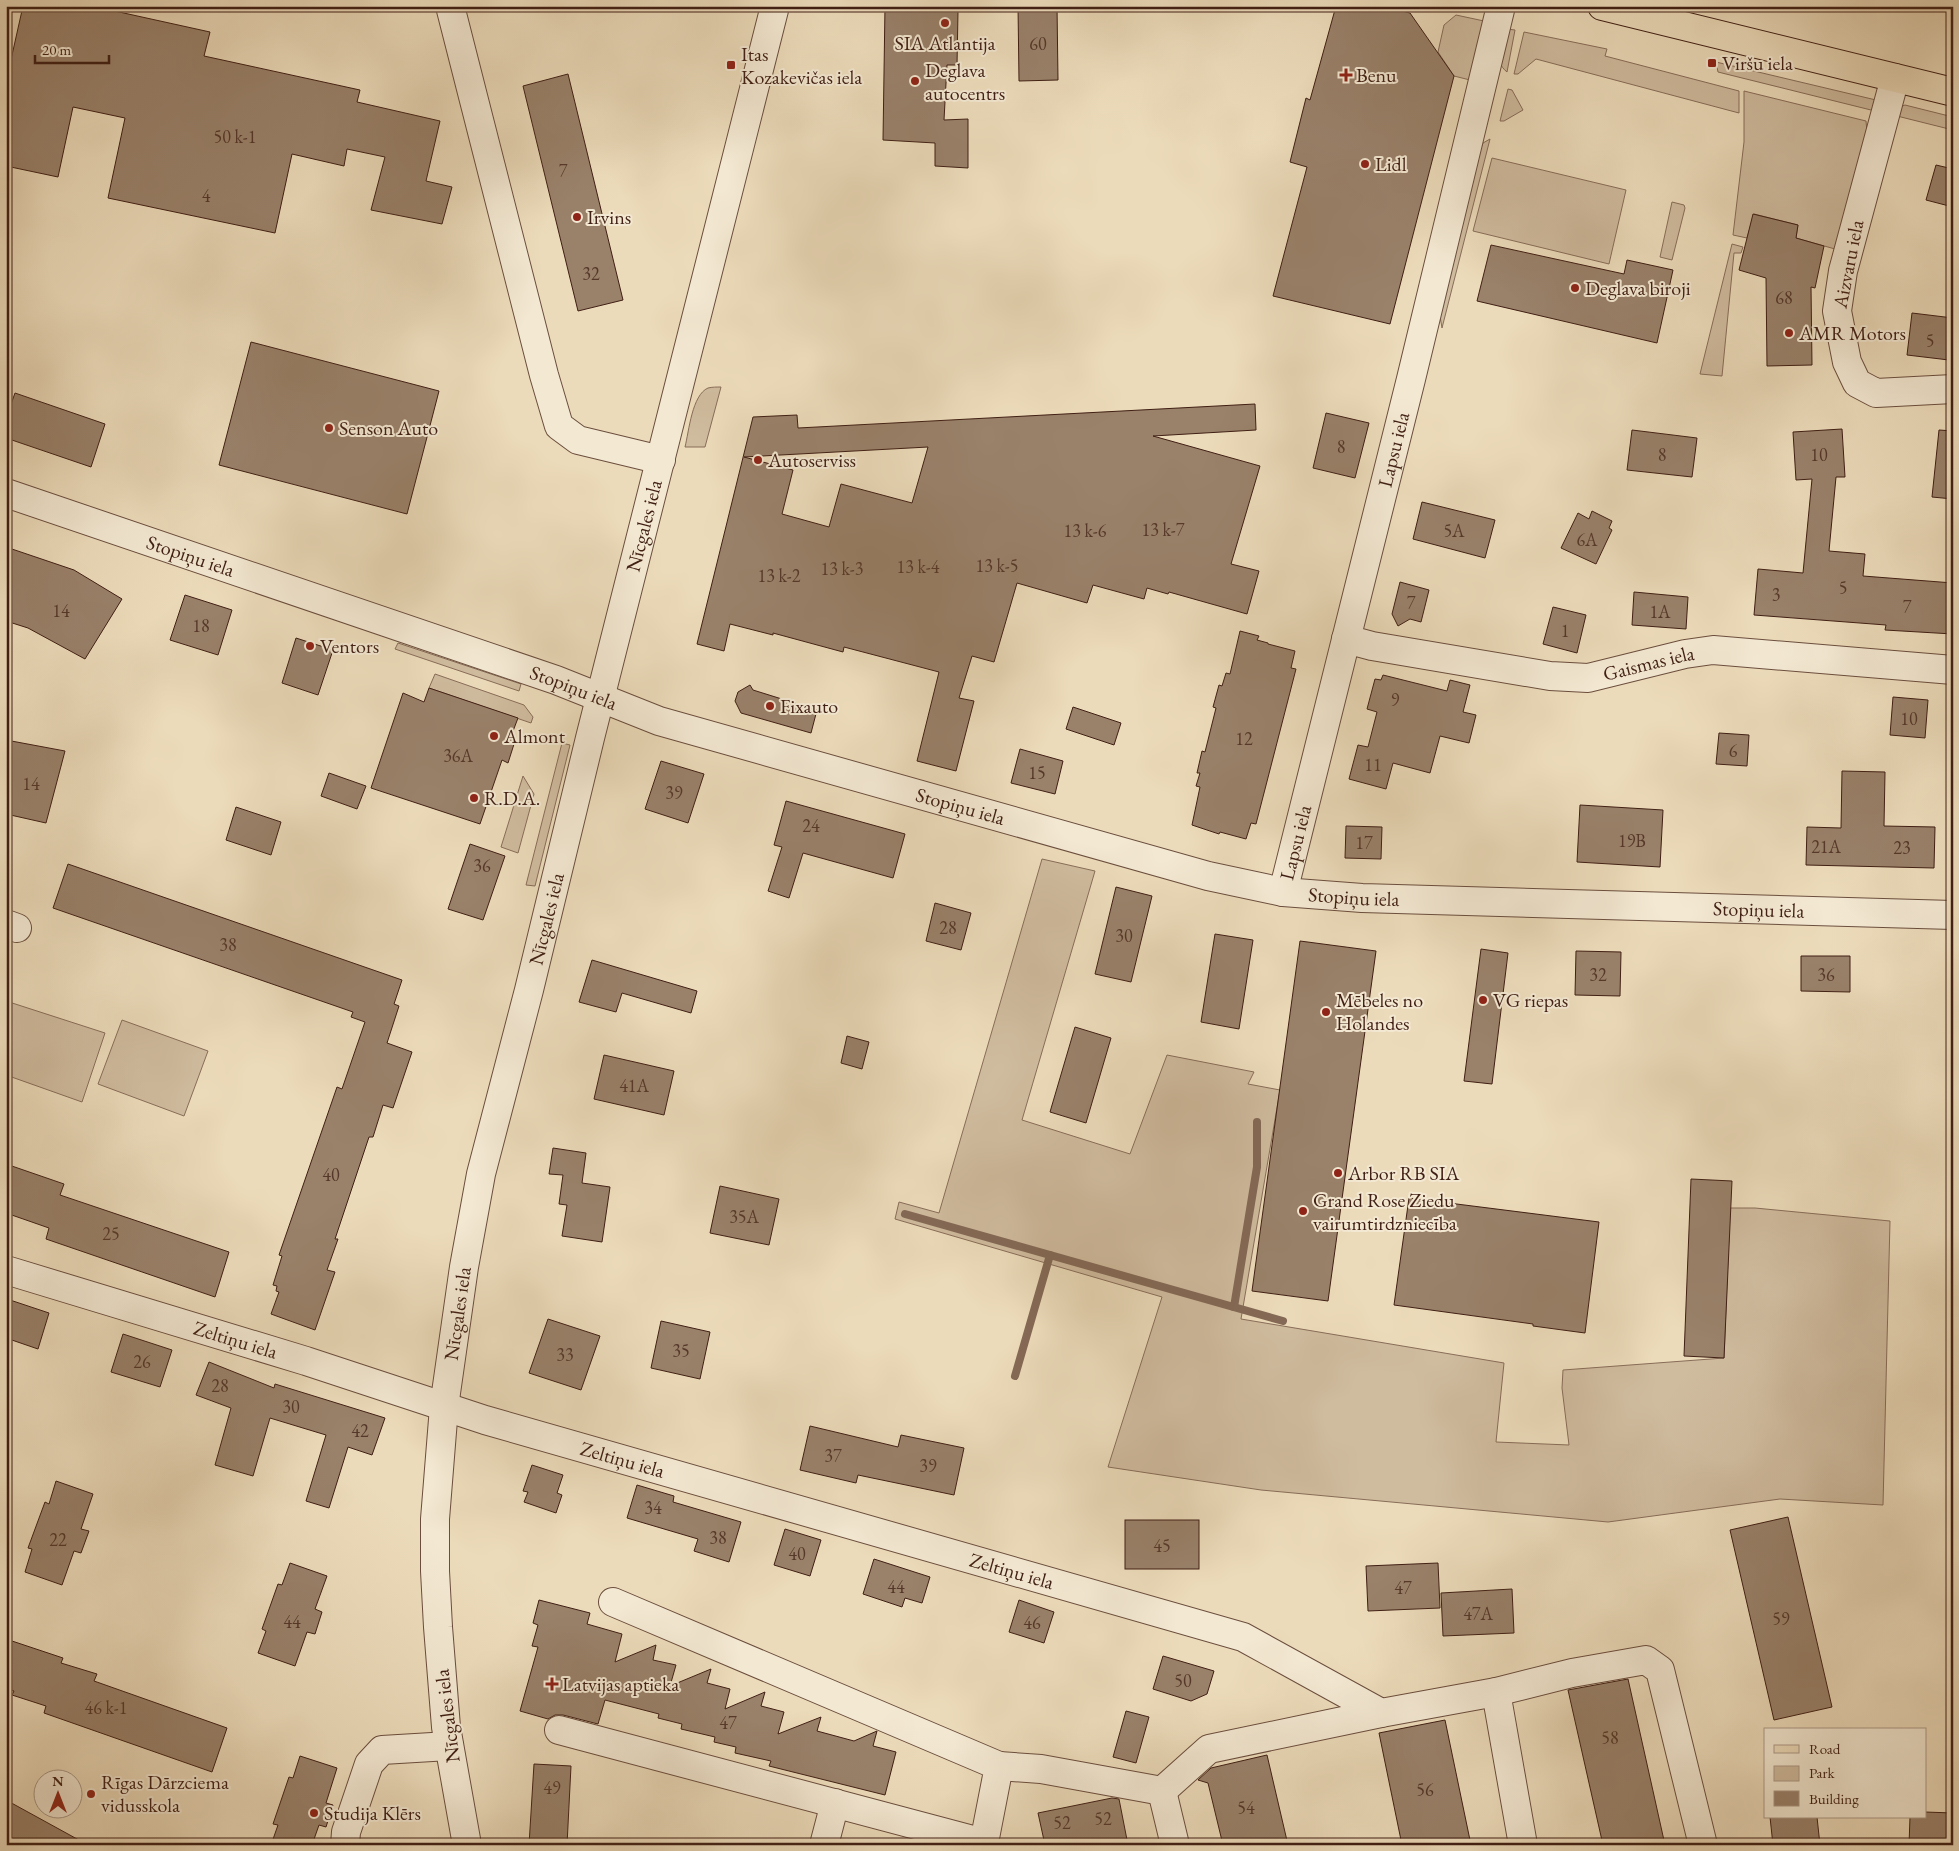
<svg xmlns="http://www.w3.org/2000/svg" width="1959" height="1851" viewBox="0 0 1959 1851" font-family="'EB Garamond',serif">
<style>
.green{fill:#cfbb9e;stroke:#886d59}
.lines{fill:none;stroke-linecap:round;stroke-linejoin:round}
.stream{stroke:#846956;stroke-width:8}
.building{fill:#99816a;stroke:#401f14;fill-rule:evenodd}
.minor-casing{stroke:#6b4e3e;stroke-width:30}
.major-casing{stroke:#401f14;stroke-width:30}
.minor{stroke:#f3e8d2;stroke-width:28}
.major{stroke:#ecdbba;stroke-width:28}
.poi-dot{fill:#8f2418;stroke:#f3e8d2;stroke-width:2}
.labels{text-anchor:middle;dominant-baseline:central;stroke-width:4;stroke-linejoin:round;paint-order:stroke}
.number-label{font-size:18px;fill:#56382a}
.poi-label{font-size:20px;fill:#401f14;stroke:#f3e8d2;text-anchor:start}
.street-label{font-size:20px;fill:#401f14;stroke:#f3e8d2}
</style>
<rect width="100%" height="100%" fill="#ecdbba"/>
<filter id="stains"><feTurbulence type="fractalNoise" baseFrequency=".004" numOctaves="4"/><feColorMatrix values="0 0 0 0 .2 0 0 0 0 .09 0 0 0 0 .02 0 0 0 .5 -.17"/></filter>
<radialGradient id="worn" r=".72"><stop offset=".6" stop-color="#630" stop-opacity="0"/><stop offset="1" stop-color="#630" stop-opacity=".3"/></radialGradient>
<g class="green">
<path d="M1456,15l28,6 -10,60 -20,-5 -16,-24 6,-27z"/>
<path d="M1507,29l8,1 -8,42c-15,-12 -5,-27 0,-43z"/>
<path d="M1524,32l83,17 -2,7 134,35v22l-203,-54 -18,15h-4z"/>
<path d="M1716,62l160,38 -1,11 -157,-39z"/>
<path d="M1508,89l4,1 11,20 -19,11h-4z"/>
<path d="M1744,91l122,30 1,11 -32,117 -39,-11 2,-13 -44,-11 -7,24 -14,-3 11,-93z"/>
<path d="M1905,105l48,12v13l-60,-15 4,-7z"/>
<path d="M1490,139l-48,189 -2,-12 39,-163 4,-10z"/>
<path d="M1492,158l134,32 -17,74 -136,-33z"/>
<path d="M1672,202l12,3 1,3 -13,52 -12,-3z"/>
<path d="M1732,244l11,3 -2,6h-7l-12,123 -22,-2z"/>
<path d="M721,387l-16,60h-20c4,-16 7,-52 23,-59 4,-1 9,-1 13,-1z"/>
<path d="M398,643l123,41 -2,7 -124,-42z"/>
<path d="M435,674l89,31 9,12 -2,6 -102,-35z"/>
<path d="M562,743l8,2 -35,141 -9,-1z"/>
<path d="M523,776l11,18 -16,59 -17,-6z"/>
<path d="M1042,859l53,12 -73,249 108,34 37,-99 87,17 -6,12 32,6 -39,229 263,44 -8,79 73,3 -7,-57 1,-18 161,-12 6,-150h25l135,13 -7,284 -103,-6 -172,23 -347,-32 -153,-23 54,-170 -267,-78 4,-17 40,11z"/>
<path d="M6,1001l99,32 -23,69 -76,-27z"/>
<path d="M122,1020l86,31 -24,65 -86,-32z"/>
</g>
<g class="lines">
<g class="stream">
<path d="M905,1214l378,107"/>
<path d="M1234,1307l23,-140v-45"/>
<path d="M1015,1376l35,-121"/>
</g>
</g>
<g class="building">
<path d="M23,6h69l118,26 -6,24 156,34 -3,12 83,19 -14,60 26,6 -10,37 -71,-14 14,-53 -38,-8 -3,17 -52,-12 -17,79 -167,-35 17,-80 -52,-11 -15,70 -52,-11v-84z"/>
<path d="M885,6h67v5h6l-1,54h-10l-3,55 24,-1v49l-33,-2v-23l-52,-3z"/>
<path d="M1018,6h39l1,74 -39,1z"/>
<path d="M1336,6h47l27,7 44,63 -64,248 -117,-28 34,-129 -17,-5 16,-64 4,2z"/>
<path d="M568,74l55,226 -45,11 -55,-225z"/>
<path d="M1936,165l17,4v38l-27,-7z"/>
<path d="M1753,214l45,11 -2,13 28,8 -9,42 -4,-1 1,78 -45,1 -1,-88 -27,-8z"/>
<path d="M1491,245l133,29 3,-14 46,10 -16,73 -180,-42z"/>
<path d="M1912,313l41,5 -4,42 -42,-5z"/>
<path d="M251,342l188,49 -32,123 -188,-49z"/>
<path d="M15,393l90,31 -14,43 -85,-29v-20z"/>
<path d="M1255,404l1,26 -103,6 107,30 -29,98 28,7 -12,43 -78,-22 -1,2 -21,-6 -3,11 -51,-14 -6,18 -70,-20 -23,79 -22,-6 -13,42 15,3 -18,70 -39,-10 22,-89 -95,-25 -1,5 -70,-19v2l-43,-11 -6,27 -27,-7 56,-227 44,-2 1,13zM928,447l-16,56 -71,-19 -12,43 -47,-13 11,-44 -49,-13z"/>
<path d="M1326,413l43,10 -14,55 -42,-10z"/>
<path d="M1842,429l3,48h-9l-7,74 36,3 -2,22 90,7v51l-68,-4 1,-5 -132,-10 4,-46 45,4 9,-94 -16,1 -3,-48z"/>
<path d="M1632,430l65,8 -5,39 -65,-7z"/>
<path d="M1939,430l14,1v68l-21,-2z"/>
<path d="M1422,502l73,18 -10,38 -72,-19z"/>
<path d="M1592,511l20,10 -3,7 3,2 -16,34 -35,-16 17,-35 11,6z"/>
<path d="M6,547l68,23 48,29 -37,60 -57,-31 -22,-7z"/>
<path d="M1400,582l29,8 -8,32 -11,-3 -12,7 -6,-12z"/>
<path d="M1634,592l54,5 -2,32 -54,-4z"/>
<path d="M185,595l47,15 -14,45 -48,-15z"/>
<path d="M1553,607l33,8 -9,38 -34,-9z"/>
<path d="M1240,631l19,5 -2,4 11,3v1l27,7 -4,17 5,1 -40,155 -5,-1 -5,16 -26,-7 -1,2 -27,-9 8,-38 -4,-1 4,-13h-3l5,-22 3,1 11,-44 -3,-1 6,-22 3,1 4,-13 4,1z"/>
<path d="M296,638l37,12 -15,45 -36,-12z"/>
<path d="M1383,675l64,16 3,-11 20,5 -7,27 13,3 -7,28 -29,-7 -10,37 -37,-10 -7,26 -37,-10 9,-34 10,2 9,-35 -10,-3 8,-30 6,1z"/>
<path d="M750,685l3,5 64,20 -6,23 -70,-20 -6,-12 3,-9z"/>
<path d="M429,688l89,30 -8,21 5,2 -7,22 -6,-3 -22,64 -109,-36 32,-95 21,9z"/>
<path d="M1893,697l35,3 -3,38 -35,-3z"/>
<path d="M1073,707l48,16 -7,22 -48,-16z"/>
<path d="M1719,733l30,2 -2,31 -31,-2z"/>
<path d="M6,740l59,11 -19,72 -40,-9z"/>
<path d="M1020,749l43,12 -8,33 -44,-11z"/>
<path d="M661,761l43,13 -16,49 -43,-14z"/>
<path d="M1842,771l43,1 -1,54 51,1 -1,41 -128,-3 1,-38 34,1z"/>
<path d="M329,773l37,13 -9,23 -36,-13z"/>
<path d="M786,801l119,33 -12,44 -90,-25 -14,45 -21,-7 14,-44 -8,-2z"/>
<path d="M1580,805l83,5 -3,57 -83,-5z"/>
<path d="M236,807l45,15 -10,33 -45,-15z"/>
<path d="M1346,826l36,1 -1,32 -36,-1z"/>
<path d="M470,844l35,12 -22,64 -35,-11z"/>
<path d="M68,864l334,116 -8,24 5,2 -12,37 25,9 -19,56 -10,-3 -10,32h-4l-34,102h3l-11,31 8,2 -20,58 -44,-16 8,-22 -3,-1 1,-5 -4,-1 9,-29 -3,-1 58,-168 5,2 23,-67 -14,-5 2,-5 -300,-104z"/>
<path d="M1116,887l36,9 -21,86 -36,-8z"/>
<path d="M935,903l36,10 -10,37 -35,-9z"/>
<path d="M1215,934l38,6 -14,89 -38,-7z"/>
<path d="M1300,941l76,10 -48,350 -76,-10z"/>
<path d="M1481,949l27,4 -16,131 -28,-3z"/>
<path d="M1576,951l45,1 -1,44 -45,-1z"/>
<path d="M1801,956h49v36l-49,-1z"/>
<path d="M592,960l105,31 -6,22 -69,-20 -6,19 -37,-10z"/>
<path d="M1075,1027l36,11 -25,85 -36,-11z"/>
<path d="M847,1036l22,6 -7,27 -21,-6z"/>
<path d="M604,1055l70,16 -10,44 -70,-16z"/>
<path d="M553,1148l33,5 -4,30 28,4 -8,55 -40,-6 5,-31 -8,-1 4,-29 -14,-1z"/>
<path d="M6,1164l58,20 -4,11 169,57 -14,45 -169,-58 3,-11 -43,-15z"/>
<path d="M1691,1179l41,2 -8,177 -40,-2z"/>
<path d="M720,1186l59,13 -10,46 -59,-12z"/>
<path d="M1409,1198l190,24 -14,111 -52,-7v-2l-139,-19z"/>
<path d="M10,1300l39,13 -11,36 -32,-11v-27z"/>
<path d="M548,1319l52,17 -19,54 -52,-17z"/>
<path d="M661,1321l49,11 -10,47 -49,-11z"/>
<path d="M123,1334l49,16 -12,37 -49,-15z"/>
<path d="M209,1362l65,26 1,-4 110,34 -13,37 -24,-8 -19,61 -23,-7 20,-66 -56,-17 -17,58 -38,-11 16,-57 -35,-13z"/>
<path d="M810,1426l88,21 3,-12 63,13 -10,47 -96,-20 -2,8 -56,-13z"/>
<path d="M532,1465l31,10 -6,18 5,2 -6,18 -32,-11 4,-10 -5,-1z"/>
<path d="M56,1481l37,13 -12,35 8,2 -8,22 -7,-2 -12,34 -37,-13 7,-23 -4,-1 17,-46 4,2z"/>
<path d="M637,1485l37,11 -1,6 68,20 -12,40 -35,-11 4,-12 -71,-21z"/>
<path d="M1788,1517l44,190 -58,13 -44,-190z"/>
<rect x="1125" y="1520" width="74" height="49"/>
<path d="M785,1529l36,11 -11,36 -36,-11z"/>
<path d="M874,1559l56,18 -8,26 -17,-5 -3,9 -39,-13z"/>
<path d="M290,1563l37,13 -12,33 7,3 -7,22 -8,-2 -12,34 -37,-13 8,-22 -4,-2 16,-45 4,1z"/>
<path d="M1438,1563l2,45 -72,3 -2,-45z"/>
<path d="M1512,1589l2,44 -71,3 -2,-43z"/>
<path d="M539,1600l51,13 -3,11 35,10 -7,28 41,-17 -3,15 23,5 -6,21 41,-17 -4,14 23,6 -5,20 40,-17 -4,14 23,6 -6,22 43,-17 -4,14 37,10 23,-10 -4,15 23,6 -11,43 -116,-29 2,-5 -36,-8 1,-6 -22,-5 1,-5 -34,-8 1,-5 -24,-6 1,-4 -54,-14 -7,24 -35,-9h-8l-7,4 -28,-8 18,-64 -6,-1 6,-21 -5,-2z"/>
<path d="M1019,1600l35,12 -10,31 -35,-11z"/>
<path d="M6,1639l57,19 -2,5 36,11 -3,7 133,47 -15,44 -168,-59 2,-7 -34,-11 2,-4 -8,-3z"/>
<path d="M1163,1656l51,15 -7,23 -16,7 -38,-12z"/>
<path d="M1628,1679l25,112 12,54h-62l-35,-155z"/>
<path d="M1126,1711l23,6 -13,46 -23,-6z"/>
<path d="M1445,1720l26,125h-69l-23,-112z"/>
<path d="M1267,1755l21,90h-65l-15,-62 -10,-3 13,-12z"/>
<path d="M300,1756l37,12 -11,35 7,2 -7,22 -7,-2 -7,20h-41l7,-20 -5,-1 16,-47 4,1z"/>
<path d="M534,1764l37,2 -4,79h-38z"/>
<path d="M1112,1798l7,1 9,46h-83l-7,-32z"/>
<path d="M6,1800l82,45h-82z"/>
<path d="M1925,1812l28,1v32h-44l1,-28h15z"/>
<path d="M1770,1817h47l3,28h-47z"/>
</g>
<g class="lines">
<defs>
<g id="minor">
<path d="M450,6l94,369 15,51 19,14 83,20"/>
<path d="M1895,78l-52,193 -6,40 10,51 10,21 19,10 77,-4"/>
<path id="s1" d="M6,493l550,187 103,41 549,155 75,16 79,6 591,17"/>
<path id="s2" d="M1346,639l26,7 178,30 38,2 97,-24 28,-4 240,20"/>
<path id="s3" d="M1283,892l128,-513 90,-373"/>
<path d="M6,924l11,4"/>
<path id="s4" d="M6,1270l300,91 179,59 758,217 138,76 115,-21"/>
<path d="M613,1602l386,164 -15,77"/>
<path d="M559,1730l425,113v2"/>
<path d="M999,1766l42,3 121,22 47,-42 172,-36"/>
<path d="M1162,1791l13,54"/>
<path d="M345,1845l1,-13 23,-68 13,-14 67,-4"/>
<path id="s5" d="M467,1845l-21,-118 -8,-100 -3,-56v-52l9,-112 20,-140 17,-93 48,-184 61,-252 185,-732"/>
<path d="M824,1845l11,-42"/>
<path d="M1523,1845l-27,-153 76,-19 74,-13 14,10 43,175"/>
</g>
<path id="major" d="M1602,6l351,86"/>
</defs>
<use href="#minor" class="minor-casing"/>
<use href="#major" class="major-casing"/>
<use href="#minor" class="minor"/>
<use href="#major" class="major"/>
</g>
<g class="poi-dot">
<circle cx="945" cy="23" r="5"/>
<rect x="1707" y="58" width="10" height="10" rx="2.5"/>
<rect x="726" y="60" width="10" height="10" rx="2.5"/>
<path d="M1343.5 67.5h5v5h5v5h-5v5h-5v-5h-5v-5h5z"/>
<circle cx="915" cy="81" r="5"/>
<circle cx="1365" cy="164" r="5"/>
<circle cx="577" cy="217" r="5"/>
<circle cx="1575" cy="288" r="5"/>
<circle cx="1789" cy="333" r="5"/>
<circle cx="329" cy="428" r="5"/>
<circle cx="758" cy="460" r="5"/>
<circle cx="310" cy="646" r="5"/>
<circle cx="770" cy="706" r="5"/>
<circle cx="494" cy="736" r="5"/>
<circle cx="474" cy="798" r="5"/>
<circle cx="1483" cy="1000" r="5"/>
<circle cx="1326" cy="1012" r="5"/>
<circle cx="1338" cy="1173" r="5"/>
<circle cx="1303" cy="1211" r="5"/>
<path d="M549.5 1676.5h5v5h5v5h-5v5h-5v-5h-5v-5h5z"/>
<circle cx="91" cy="1794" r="5"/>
<circle cx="314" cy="1813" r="5"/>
</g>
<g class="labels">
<g class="number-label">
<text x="1038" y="43">60</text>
<text x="235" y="136">50 k-1</text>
<text x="563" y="170">7</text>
<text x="206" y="195">4</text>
<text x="591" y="273">32</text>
<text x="1784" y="297">68</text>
<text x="1930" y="340">5</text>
<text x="1341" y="446">8</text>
<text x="1662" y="454">8</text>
<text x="1819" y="454">10</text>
<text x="1163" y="529">13 k-7</text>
<text x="1085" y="530">13 k-6</text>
<text x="1454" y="530">5A</text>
<text x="1587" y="539">6A</text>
<text x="997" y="565">13 k-5</text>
<text x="918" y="566">13 k-4</text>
<text x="842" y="568">13 k-3</text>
<text x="779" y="575">13 k-2</text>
<text x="1843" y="587">5</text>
<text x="1776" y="594">3</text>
<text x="1411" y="602">7</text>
<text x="1907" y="606">7</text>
<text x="61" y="610">14</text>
<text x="1660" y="611">1A</text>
<text x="201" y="625">18</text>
<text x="1565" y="630">1</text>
<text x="1395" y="699">9</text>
<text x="1909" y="718">10</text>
<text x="1244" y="738">12</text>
<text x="1733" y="750">6</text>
<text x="458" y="755">36A</text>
<text x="1373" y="764">11</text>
<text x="1037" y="772">15</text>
<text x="31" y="783">14</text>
<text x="674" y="792">39</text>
<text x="811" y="825">24</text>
<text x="1632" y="840">19B</text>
<text x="1364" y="842">17</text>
<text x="1826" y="846">21A</text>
<text x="1902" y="847">23</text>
<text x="482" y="865">36</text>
<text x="948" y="927">28</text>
<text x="1124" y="935">30</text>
<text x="228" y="944">38</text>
<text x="1598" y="974">32</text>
<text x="1826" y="974">36</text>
<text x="634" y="1085">41A</text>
<text x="331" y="1174">40</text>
<text x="744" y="1216">35A</text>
<text x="111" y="1233">25</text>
<text x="681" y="1350">35</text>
<text x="565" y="1354">33</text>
<text x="142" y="1361">26</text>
<text x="220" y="1385">28</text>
<text x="291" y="1406">30</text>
<text x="360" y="1430">42</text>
<text x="833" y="1455">37</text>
<text x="928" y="1465">39</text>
<text x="653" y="1507">34</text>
<text x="718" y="1537">38</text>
<text x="58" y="1539">22</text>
<text x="1162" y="1545">45</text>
<text x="797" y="1553">40</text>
<text x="896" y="1586">44</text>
<text x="1403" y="1587">47</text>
<text x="1478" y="1613">47A</text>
<text x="1781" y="1618">59</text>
<text x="292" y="1621">44</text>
<text x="1032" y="1622">46</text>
<text x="1183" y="1680">50</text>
<text x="106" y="1707">46 k-1</text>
<text x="728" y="1722">47</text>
<text x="1610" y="1737">58</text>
<text x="552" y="1787">49</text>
<text x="1425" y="1789">56</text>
<text x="1246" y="1807">54</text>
<text x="1103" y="1818">52</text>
<text x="1062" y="1822">52</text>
</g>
<g class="poi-label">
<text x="945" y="43" text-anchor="middle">SIA Atlantija</text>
<text x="741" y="54">Itas<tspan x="741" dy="23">Kozakevičas iela</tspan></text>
<text x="1722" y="63">Viršu iela</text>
<text x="925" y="70">Deglava<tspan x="925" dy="23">autocentrs</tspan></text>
<text x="1356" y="75">Benu</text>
<text x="1375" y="164">Lidl</text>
<text x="587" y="217">Irvins</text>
<text x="1585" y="288">Deglava biroji</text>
<text x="1799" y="333">AMR Motors</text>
<text x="339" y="428">Senson Auto</text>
<text x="768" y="460">Autoserviss</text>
<text x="320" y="646">Ventors</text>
<text x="780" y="706">Fixauto</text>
<text x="504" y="736">Almont</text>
<text x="484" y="798">R.D.A.</text>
<text x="1336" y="1000">Mēbeles no<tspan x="1336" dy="23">Holandes</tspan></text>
<text x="1493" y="1000">VG riepas</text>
<text x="1348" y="1173">Arbor RB SIA</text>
<text x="1313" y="1200">Grand Rose Ziedu<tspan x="1313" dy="23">vairumtirdzniecība</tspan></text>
<text x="562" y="1684">Latvijas aptieka</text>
<text x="101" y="1782">Rīgas Dārzciema<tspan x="101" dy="23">vidusskola</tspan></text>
<text x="324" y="1813">Studija Klērs</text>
</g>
<g class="street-label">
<text transform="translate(1848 264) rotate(-79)">Aizvaru iela</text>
<text stroke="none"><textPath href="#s3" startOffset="456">Lapsu iela</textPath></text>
<text stroke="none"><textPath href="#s5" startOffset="1345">Nīcgales iela</textPath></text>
<text stroke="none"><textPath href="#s1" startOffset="195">Stopiņu iela</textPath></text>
<text stroke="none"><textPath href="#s2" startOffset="308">Gaismas iela</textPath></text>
<text stroke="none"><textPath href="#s1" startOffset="600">Stopiņu iela</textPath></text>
<text stroke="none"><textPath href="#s1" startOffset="1005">Stopiņu iela</textPath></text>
<text stroke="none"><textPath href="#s3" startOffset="51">Lapsu iela</textPath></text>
<text stroke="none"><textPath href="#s1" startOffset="1410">Stopiņu iela</textPath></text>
<text stroke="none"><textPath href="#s1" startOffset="1815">Stopiņu iela</textPath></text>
<text stroke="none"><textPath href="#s5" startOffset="940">Nīcgales iela</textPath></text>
<text stroke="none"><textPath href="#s5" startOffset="535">Nīcgales iela</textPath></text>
<text stroke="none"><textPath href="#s4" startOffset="240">Zeltiņu iela</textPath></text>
<text stroke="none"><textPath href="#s4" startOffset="645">Zeltiņu iela</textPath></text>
<text stroke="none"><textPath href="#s4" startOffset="1050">Zeltiņu iela</textPath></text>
<text transform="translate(447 1716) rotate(-97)">Nīcgales iela</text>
</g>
</g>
<rect width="1959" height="1851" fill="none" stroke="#ecdbba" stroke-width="25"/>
<rect x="8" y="8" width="1944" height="1836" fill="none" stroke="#401f14" stroke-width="2.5"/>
<rect x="12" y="12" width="1934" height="1826" fill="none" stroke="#401f14"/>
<rect x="1764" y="1728" width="162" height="90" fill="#f3e8d2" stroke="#ab9886"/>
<rect x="1774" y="1745" width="25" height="8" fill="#ecdbba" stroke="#ab9886"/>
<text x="1809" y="1754" font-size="15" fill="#401f14">Road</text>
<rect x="1774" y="1766" width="25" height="15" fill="#cfbb9e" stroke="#ab9886"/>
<text x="1809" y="1778" font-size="15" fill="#401f14">Park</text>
<rect x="1774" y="1791" width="25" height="15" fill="#99816a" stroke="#ab9886"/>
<text x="1809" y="1804" font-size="15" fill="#401f14">Building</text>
<g transform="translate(58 1794)"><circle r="24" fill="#f3e8d2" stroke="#ab9886"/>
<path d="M0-4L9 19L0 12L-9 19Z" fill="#8f2418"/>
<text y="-8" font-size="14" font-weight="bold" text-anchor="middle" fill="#401f14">N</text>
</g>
<path d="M35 55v8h74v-8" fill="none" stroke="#401f14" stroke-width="2.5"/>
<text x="42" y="55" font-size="15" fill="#401f14" stroke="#f3e8d2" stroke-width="4" paint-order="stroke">20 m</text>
<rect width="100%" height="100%" filter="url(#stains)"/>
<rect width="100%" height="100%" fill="url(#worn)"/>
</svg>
